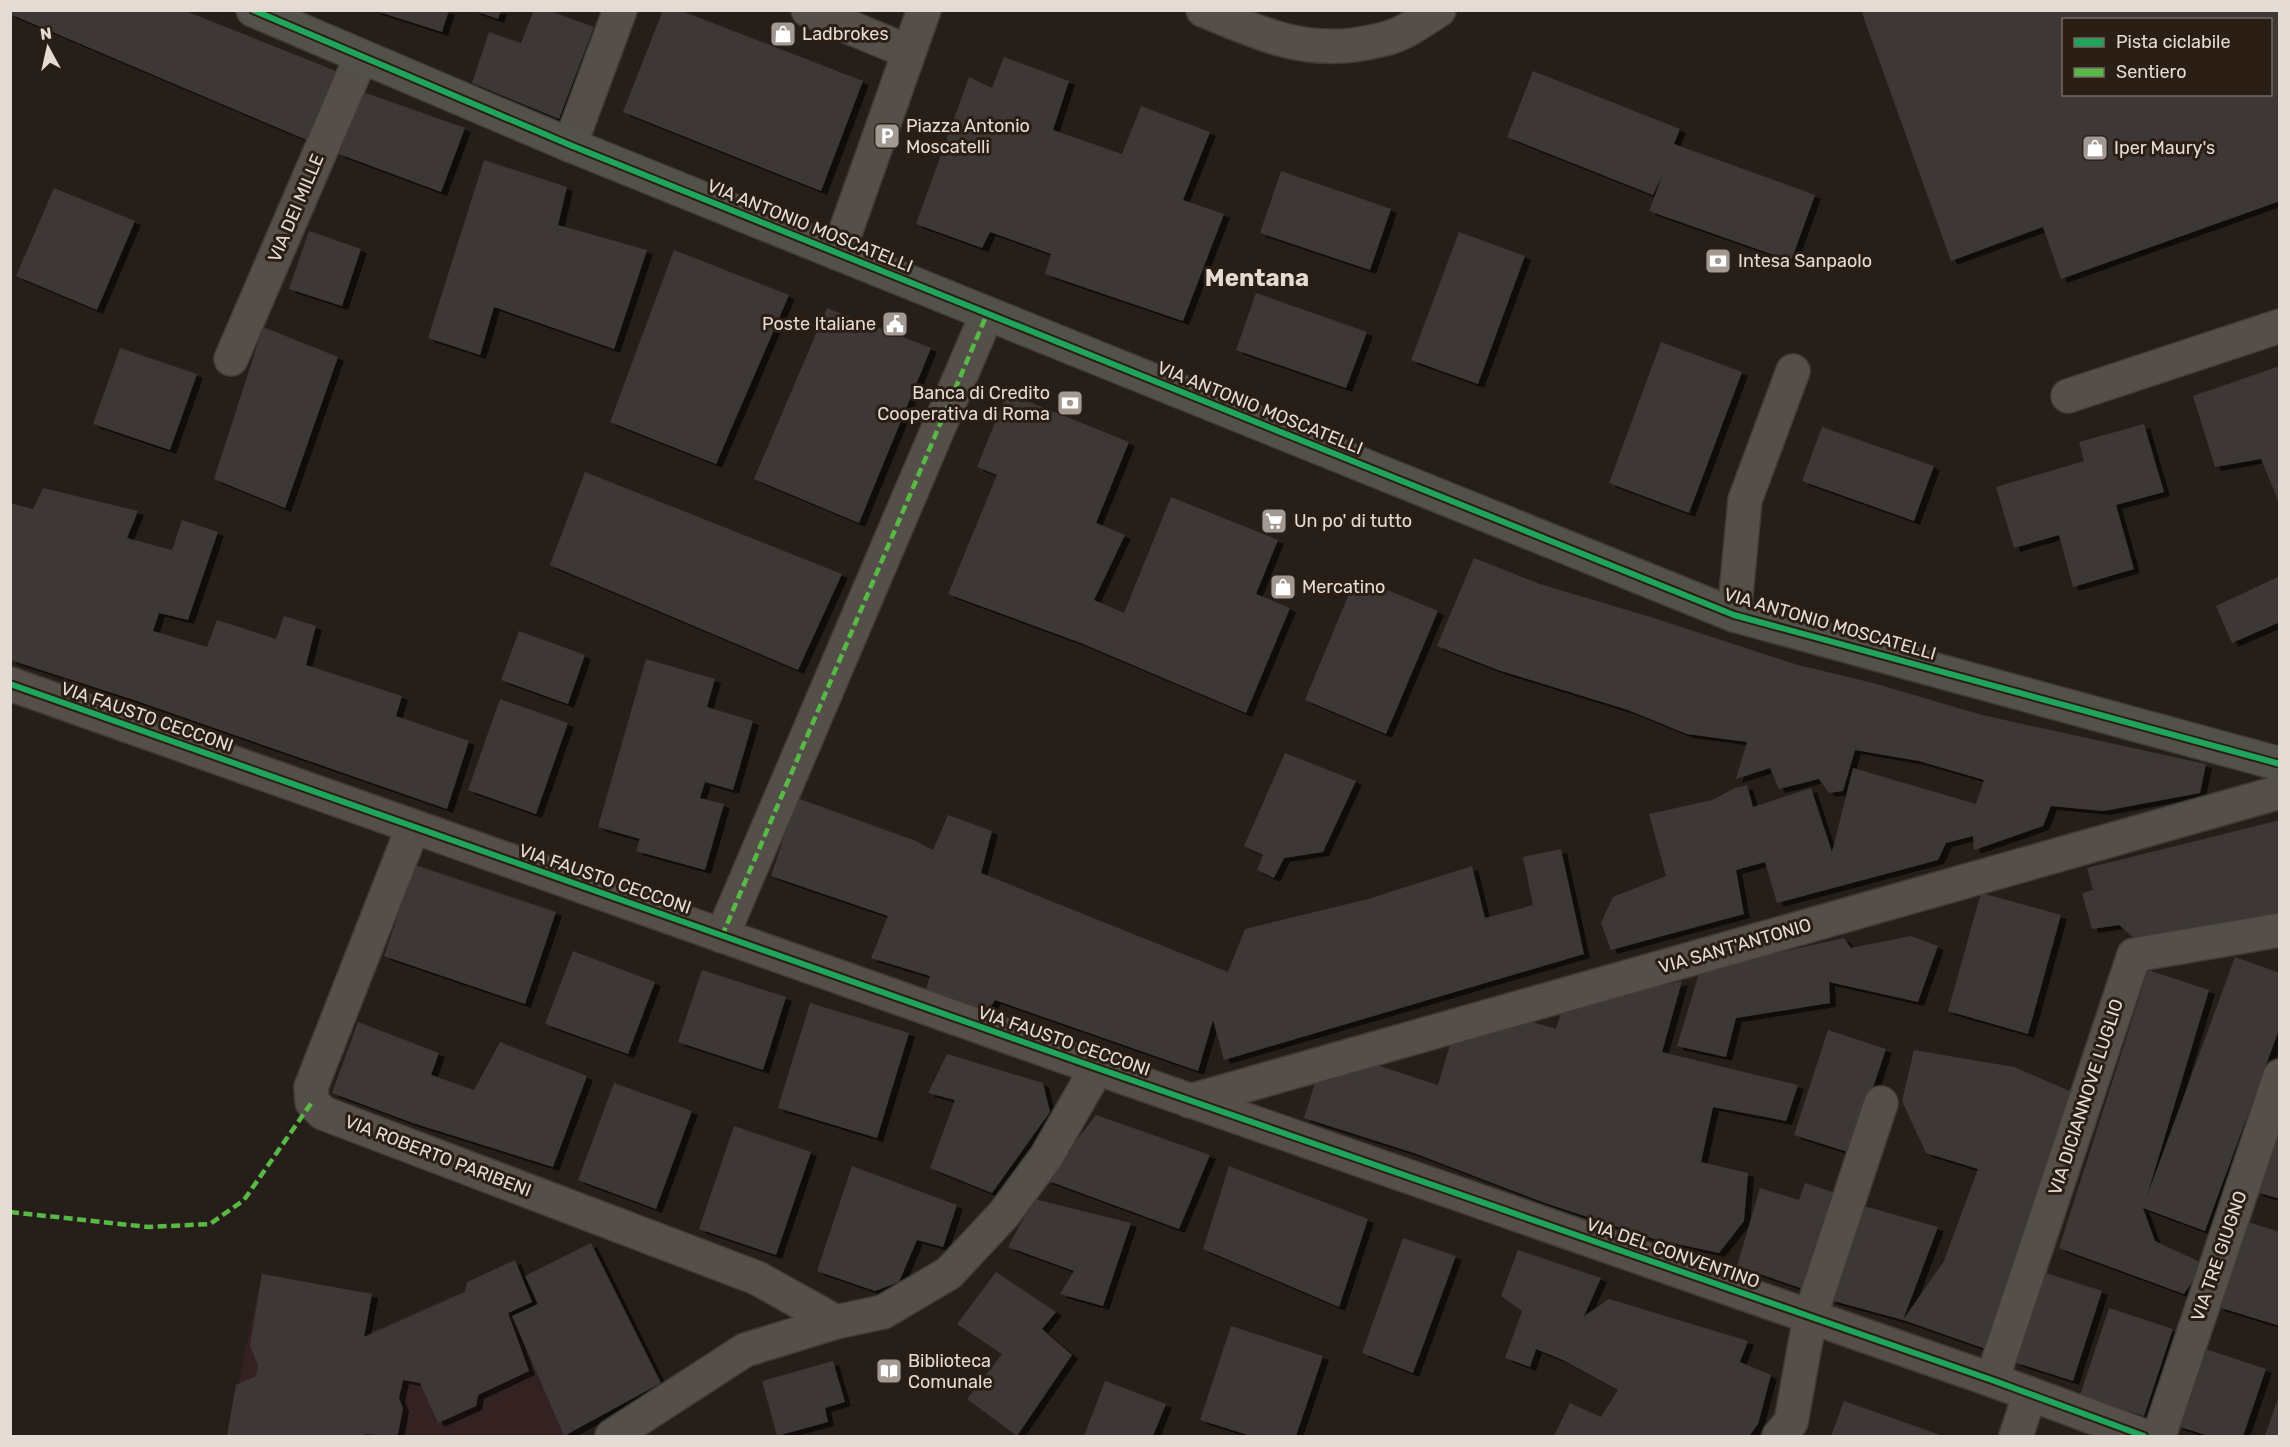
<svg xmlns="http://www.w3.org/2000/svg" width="2290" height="1447" viewBox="0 0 2290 1447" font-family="Rubik,sans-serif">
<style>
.education{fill:#342223}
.building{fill:#3d3735;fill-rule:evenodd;filter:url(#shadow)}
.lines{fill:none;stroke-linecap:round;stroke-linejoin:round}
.street-casing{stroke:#413b37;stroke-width:36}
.secondary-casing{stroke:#413b37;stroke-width:36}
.street{stroke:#554f4a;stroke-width:33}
.secondary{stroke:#53524a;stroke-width:33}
.quiet{stroke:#58b947;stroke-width:4.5;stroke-dasharray:9 4.5;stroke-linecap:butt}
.cycleway-casing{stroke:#2b1e14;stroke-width:10}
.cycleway{stroke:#20a55d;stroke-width:6}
.labels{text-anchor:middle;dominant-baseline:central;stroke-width:6;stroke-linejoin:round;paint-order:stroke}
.poi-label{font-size:18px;fill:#e4dbd4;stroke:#2b1e14;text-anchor:start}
.street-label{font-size:18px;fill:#e4dbd4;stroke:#2b1e14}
.district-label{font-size:24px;font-weight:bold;fill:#e4dbd4;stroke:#2b1e14}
</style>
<defs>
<filter id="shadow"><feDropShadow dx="6" dy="4" stdDeviation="0" flood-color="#0009"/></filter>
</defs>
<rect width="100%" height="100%" fill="#261f19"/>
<path class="education" d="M262,1273l109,29 -5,32 129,-56 69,158h-337z"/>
<g class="building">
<path d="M10,10h173l158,63 -32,68 -299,-127z"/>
<path d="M373,10h76l-7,22z"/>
<path d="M473,10h28l-3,9z"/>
<path d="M534,10h13l47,17 -35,92 -87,-36 17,-51 32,11z"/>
<path d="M663,10h16l184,71 -42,110 -198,-79z"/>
<path d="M1861,10h419v191l-219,78 -18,-52 -92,34zM2064,20h207v74h-207z"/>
<path d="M1004,57l65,24 -16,49 69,24 19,-48 69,26 -27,68 41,14 -41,107 -138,-47 6,-20 -61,-22 -8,16 -66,-24 53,-147 23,11z"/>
<path d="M1533,71l147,58 -6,15 141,51 -24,66 -142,-50 14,-37 -10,21 -146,-58z"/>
<path d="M363,92l102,36 -24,64 -102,-38z"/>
<path d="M484,160l83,27 -9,38 89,25 -33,99 -120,-42 -14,48 -52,-17z"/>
<path d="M1281,171l110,38 -21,61 -110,-37z"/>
<path d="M54,188l81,33 -38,89 -81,-34z"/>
<path d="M309,231l52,18 -19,57 -53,-17z"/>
<path d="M1459,232l66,24 -47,128 -67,-24z"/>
<path d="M674,250l115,45 -73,169 -106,-42z"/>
<path d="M1256,293l111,39 -21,56 -110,-38z"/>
<path d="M827,308l104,40 -72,175 -105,-44z"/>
<path d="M263,327l75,30 -53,151 -71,-29z"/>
<path d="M1661,342l81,30 -53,141 -80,-30z"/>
<path d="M120,348l77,26 -27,76 -77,-26z"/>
<path d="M2280,366v134h-2l-17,-41 -46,8 -22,-71z"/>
<path d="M1007,393l122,49 -33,81 29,12 -31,65 30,13 47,-116 107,43 -22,54 34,14 -44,105 -165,-70 -133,-49 49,-119 -20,-8z"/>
<path d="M2144,424l20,68 -48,13 18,64 -61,18 -14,-52 -45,13 -18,-61 88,-26 -5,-19z"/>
<path d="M1822,427l112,39 -20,55 -112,-40z"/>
<path d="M585,472l257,102 -44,96 -248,-105z"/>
<path d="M43,488l95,23 -11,27 45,12 10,-30 36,12 -30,88 -29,-7 -6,18 54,16 10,-27 59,19 8,-23 32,10 -10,39 96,31 -6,20 73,25 -22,68 -316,-110 -121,-39v-157l23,6z"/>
<path d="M1474,558l66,26 117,35 141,46 75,18 109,32 224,49 -6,29 -96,18 -53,-5 -8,20 -69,24 -1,-14 -27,7 -8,17 -161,43 -12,-41 -29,8 8,44 -133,36 -10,-27 12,-26 53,-21 -17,-62 63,-14 23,-12 12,-3 6,22 58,-19 21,64 21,-84 123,36 8,-24 -65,-19 -64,-11 -12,41 -14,2 -10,-14 -40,10 -9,-21 -34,11 11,-37 -60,-8 -59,-24 -130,-40 -61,-24z"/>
<path d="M2280,576v46l-48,21 -16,-37z"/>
<path d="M1356,577l82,34 -52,123 -81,-34z"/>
<path d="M519,631l66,24 -17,49 -67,-24z"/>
<path d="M646,659l69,20 -8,28 46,14 -20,69 -28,-8 -5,16 24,6 -19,66 -69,-19 4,-12 -42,-12z"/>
<path d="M500,699l68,24 -32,91 -68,-24z"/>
<path d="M1285,753l71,28 -33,71 -39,6 -10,20 -17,-8 6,-15 -19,-9z"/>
<path d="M797,798l119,43 17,9 15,-35 44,16 -11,42 247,99 17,-43 123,-30 104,-33 13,52 48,-13 -10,-48 38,-8 23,105 -360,106 -11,-40 -15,51 -203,-71 -8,13 -62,-21 5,-16 -59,-18 17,-42 -117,-40z"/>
<path d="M2280,820v96l-145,23 -16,-14 -27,4 -10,-36 11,-3 -6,-22z"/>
<path d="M415,865l141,47 -31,92 -141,-48z"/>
<path d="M1981,893l80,22 -33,119 -80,-23z"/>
<path d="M1911,936l27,10 -20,56 -89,-20 1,21 -94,15 -10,39 -49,-11 23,-76 144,-32 7,10z"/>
<path d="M573,951l82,31 -27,72 -83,-30z"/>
<path d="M2235,957l45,16v54l-75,204 -62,-23 12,33 49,23 -20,30 -125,-46 89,-278 61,20 -63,209z"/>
<path d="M702,970l84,27 -23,73 -85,-28z"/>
<path d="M1682,981l-20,71 136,33 -12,36 -73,-14 -12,55 47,11 -4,48 -25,32 -65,-14 -109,-36 -131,-50 -110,-35 11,-35 55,-20 68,22 12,-40 79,-24 27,8 6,-19z"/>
<path d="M810,1003l99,30 -32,105 -99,-30z"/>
<path d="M358,1022l81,31 -8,22 43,15 26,-48 87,34 -34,91 -140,-44 -81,-30z"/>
<path d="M1828,1030l58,19 -35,104 -57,-18z"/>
<path d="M1914,1050l100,17 58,25 -86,257 -83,-29 41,-59 34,-92 -52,-16 -24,-52z"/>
<path d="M947,1054l96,29 7,29 -58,81 -62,-25 25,-68 -27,-7z"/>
<path d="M614,1083l78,28 -36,98 -78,-29z"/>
<path d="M1096,1115l114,40 -31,74 -133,-49z"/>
<path d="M734,1126l77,26 -35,103 -77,-26z"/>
<path d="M2280,1126v73l-24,-7z"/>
<path d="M852,1166l105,39 -14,42 -26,-7 -18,42 -24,9 -58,-20z"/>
<path d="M1229,1166l139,53 -29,88 -136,-58z"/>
<path d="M1805,1183l34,11 -33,96 -69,-24 23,-78 39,12z"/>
<path d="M1034,1199l97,24 -28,83 -43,-12 14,-23 -66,-24z"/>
<path d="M1864,1206l74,21 -35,93 -73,-20z"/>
<path d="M2245,1221l35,11v94l-62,-19z"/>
<path d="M1403,1238l53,18 -43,117 -51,-20z"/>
<path d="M591,1243l70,140 -97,53 -52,-120 26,-12 -13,-28z"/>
<path d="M1518,1250l83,28 -17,38 25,-17 139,42 -8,21 31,13 -13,49 -9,12h-195l16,-33 31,14 17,-27 -55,-30 -27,-11 -6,18 -25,-9 17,-47 -21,-15z"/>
<path d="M515,1260l17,42 -24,11 21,58 -51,24 -2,11 -38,17 -18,-40 -17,-3 -4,18 4,10 -5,26 -4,2 -29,-2v2h-138l9,-51 20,-9 2,-11 -8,-19 12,-72 110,20 -8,43 101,-45 2,-10z"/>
<path d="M996,1272l60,40 -14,17 30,26 -55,81 -50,-37 35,-45 -45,-30z"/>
<path d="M2043,1272l59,19 -29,90 -59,-19z"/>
<path d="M2109,1308l64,21 -29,87 -64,-21z"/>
<path d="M1231,1326l92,30 -27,80h-45l-51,-16z"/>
<path d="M2203,1348l63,21 -23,67h-34l-32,-10z"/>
<path d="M833,1361l12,41 -20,6 3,14 -51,14 -15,-55z"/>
<path d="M1105,1381l61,23 -13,32h-69z"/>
<path d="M2279,1395l1,41h-15z"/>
<path d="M1844,1401l99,35h-112z"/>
</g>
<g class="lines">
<defs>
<g id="street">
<path d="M808,10l101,42"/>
<path d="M1203,10c51,21 94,42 151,35 18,-3 37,-6 53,-15 11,-6 21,-13 32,-20"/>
<path d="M570,145l50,-135"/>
<path d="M838,253l86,-243"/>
<path d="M231,359l130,-302"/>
<path d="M2068,396l212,-70"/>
<path d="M1734,615l11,-115 48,-129"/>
<path d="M10,684l1087,384 895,312 152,56"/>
<path d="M413,827l-102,260 1,15 11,11 434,165 79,44"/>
<path d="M722,936l265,-622"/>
<path d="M1190,1101l1090,-309"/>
<path d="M1992,1380l142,-425 146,-25"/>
<path d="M612,1436l133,-86 91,-28 47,-10 66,-39 55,-59 42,-57 51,-89"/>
<path d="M1779,1436l12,-14 19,-105 71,-214"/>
<path d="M2016,1436l14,-42"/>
<path d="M2159,1436l121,-360"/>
</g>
<path id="secondary" d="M253,10l317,135 1164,470 546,149"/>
</defs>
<use href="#street" class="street-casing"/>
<use href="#secondary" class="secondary-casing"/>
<use href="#street" class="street"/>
<use href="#secondary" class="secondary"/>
<g class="quiet">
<path d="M722,936l265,-622"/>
<path d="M10,1212l138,15 62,-3 34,-24 68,-98"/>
</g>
<defs>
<g id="cycleway">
<path d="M253,10l317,135 1164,470 546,149"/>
<path d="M10,684l1087,384 895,312 152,56"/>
</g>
</defs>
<use href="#cycleway" class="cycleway-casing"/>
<use href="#cycleway" class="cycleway"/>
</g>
<defs>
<symbol id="shop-square" viewBox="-11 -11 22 22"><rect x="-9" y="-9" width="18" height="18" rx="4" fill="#a29993" stroke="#2b1e14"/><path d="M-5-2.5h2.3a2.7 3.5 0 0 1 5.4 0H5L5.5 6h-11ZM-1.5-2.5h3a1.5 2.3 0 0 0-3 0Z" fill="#fff"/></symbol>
<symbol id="parking-square" viewBox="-11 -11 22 22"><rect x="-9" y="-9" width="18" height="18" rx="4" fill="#a29993" stroke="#2b1e14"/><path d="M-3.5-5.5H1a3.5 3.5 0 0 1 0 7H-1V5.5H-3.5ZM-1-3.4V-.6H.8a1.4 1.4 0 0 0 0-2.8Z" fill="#fff"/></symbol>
<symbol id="bank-square" viewBox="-11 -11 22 22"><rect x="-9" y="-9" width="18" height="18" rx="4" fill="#a29993" stroke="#2b1e14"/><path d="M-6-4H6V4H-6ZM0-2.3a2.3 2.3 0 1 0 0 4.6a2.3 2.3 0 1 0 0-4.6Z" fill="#fff"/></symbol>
<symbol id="civic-square" viewBox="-11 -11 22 22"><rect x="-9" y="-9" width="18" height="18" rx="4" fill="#a29993" stroke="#2b1e14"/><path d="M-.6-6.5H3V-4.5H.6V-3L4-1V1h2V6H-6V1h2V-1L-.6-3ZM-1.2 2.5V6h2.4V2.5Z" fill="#fff"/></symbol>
<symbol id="supermarket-square" viewBox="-11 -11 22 22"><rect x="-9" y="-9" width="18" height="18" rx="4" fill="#a29993" stroke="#2b1e14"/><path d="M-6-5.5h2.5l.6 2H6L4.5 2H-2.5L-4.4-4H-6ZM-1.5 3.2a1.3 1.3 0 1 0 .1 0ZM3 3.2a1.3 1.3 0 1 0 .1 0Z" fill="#fff"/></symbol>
<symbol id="library-square" viewBox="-11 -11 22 22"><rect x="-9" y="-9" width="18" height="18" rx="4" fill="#a29993" stroke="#2b1e14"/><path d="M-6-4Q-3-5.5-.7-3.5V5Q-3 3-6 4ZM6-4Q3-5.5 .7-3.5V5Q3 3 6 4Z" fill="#fff"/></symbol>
</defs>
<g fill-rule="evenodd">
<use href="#shop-square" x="768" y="19" width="30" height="30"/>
<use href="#parking-square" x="872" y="121" width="30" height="30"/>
<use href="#shop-square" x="2080" y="133" width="30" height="30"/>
<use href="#bank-square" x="1703" y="246" width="30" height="30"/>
<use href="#civic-square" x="880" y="309" width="30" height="30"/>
<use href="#bank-square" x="1055" y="388" width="30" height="30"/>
<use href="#supermarket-square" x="1259" y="506" width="30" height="30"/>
<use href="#shop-square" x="1268" y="572" width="30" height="30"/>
<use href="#library-square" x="874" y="1356" width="30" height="30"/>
</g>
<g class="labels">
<g class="poi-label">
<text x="802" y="34">Ladbrokes</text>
<text x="906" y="126">Piazza Antonio<tspan x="906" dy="21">Moscatelli</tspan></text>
<text x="2114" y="148">Iper Maury's</text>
<text x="1738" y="261">Intesa Sanpaolo</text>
<text x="876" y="324" text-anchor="end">Poste Italiane</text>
<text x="1050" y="393" text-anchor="end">Banca di Credito<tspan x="1050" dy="21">Cooperativa di Roma</tspan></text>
<text x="1294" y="521">Un po' di tutto</text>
<text x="1302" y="587">Mercatino</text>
<text x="908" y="1361">Biblioteca<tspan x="908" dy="21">Comunale</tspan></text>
</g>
<g class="street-label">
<text transform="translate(296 208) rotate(-67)">VIA DEI MILLE</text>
<text transform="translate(810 226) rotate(22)">VIA ANTONIO MOSCATELLI</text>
<text transform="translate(1260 408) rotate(22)">VIA ANTONIO MOSCATELLI</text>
<text transform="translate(1830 624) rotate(16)">VIA ANTONIO MOSCATELLI</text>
<text transform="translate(147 717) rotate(19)">VIA FAUSTO CECCONI</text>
<text transform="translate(605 879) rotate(19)">VIA FAUSTO CECCONI</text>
<text transform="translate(1735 946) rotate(-16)">VIA SANT'ANTONIO</text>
<text transform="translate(1064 1041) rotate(19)">VIA FAUSTO CECCONI</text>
<text transform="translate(2086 1097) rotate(-72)">VIA DICIANNOVE LUGLIO</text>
<text transform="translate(438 1156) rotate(21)">VIA ROBERTO PARIBENI</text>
<text transform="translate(1673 1253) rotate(19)">VIA DEL CONVENTINO</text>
<text transform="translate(2219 1256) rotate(-71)">VIA TRE GIUGNO</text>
</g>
<g class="district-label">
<text x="1257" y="278">Mentana</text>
</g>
</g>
<rect width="2290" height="1447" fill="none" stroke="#e4dbd4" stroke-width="24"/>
<rect x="2062" y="18" width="210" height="78" fill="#2b1e14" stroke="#756a61" stroke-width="1.5"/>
<rect x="2074" y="38" width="30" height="9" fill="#20a55d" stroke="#756a61" stroke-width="1.5"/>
<text x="2116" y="48" font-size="18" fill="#e4dbd4">Pista ciclabile</text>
<rect x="2074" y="68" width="30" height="9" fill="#58b947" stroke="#756a61" stroke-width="1.5"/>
<text x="2116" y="78" font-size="18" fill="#e4dbd4">Sentiero</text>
<g transform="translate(48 48) rotate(352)" stroke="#2b1e14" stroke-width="4.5" paint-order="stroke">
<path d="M0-4.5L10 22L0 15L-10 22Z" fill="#e4dbd4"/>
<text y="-9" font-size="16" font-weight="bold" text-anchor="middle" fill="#e4dbd4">N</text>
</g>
</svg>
